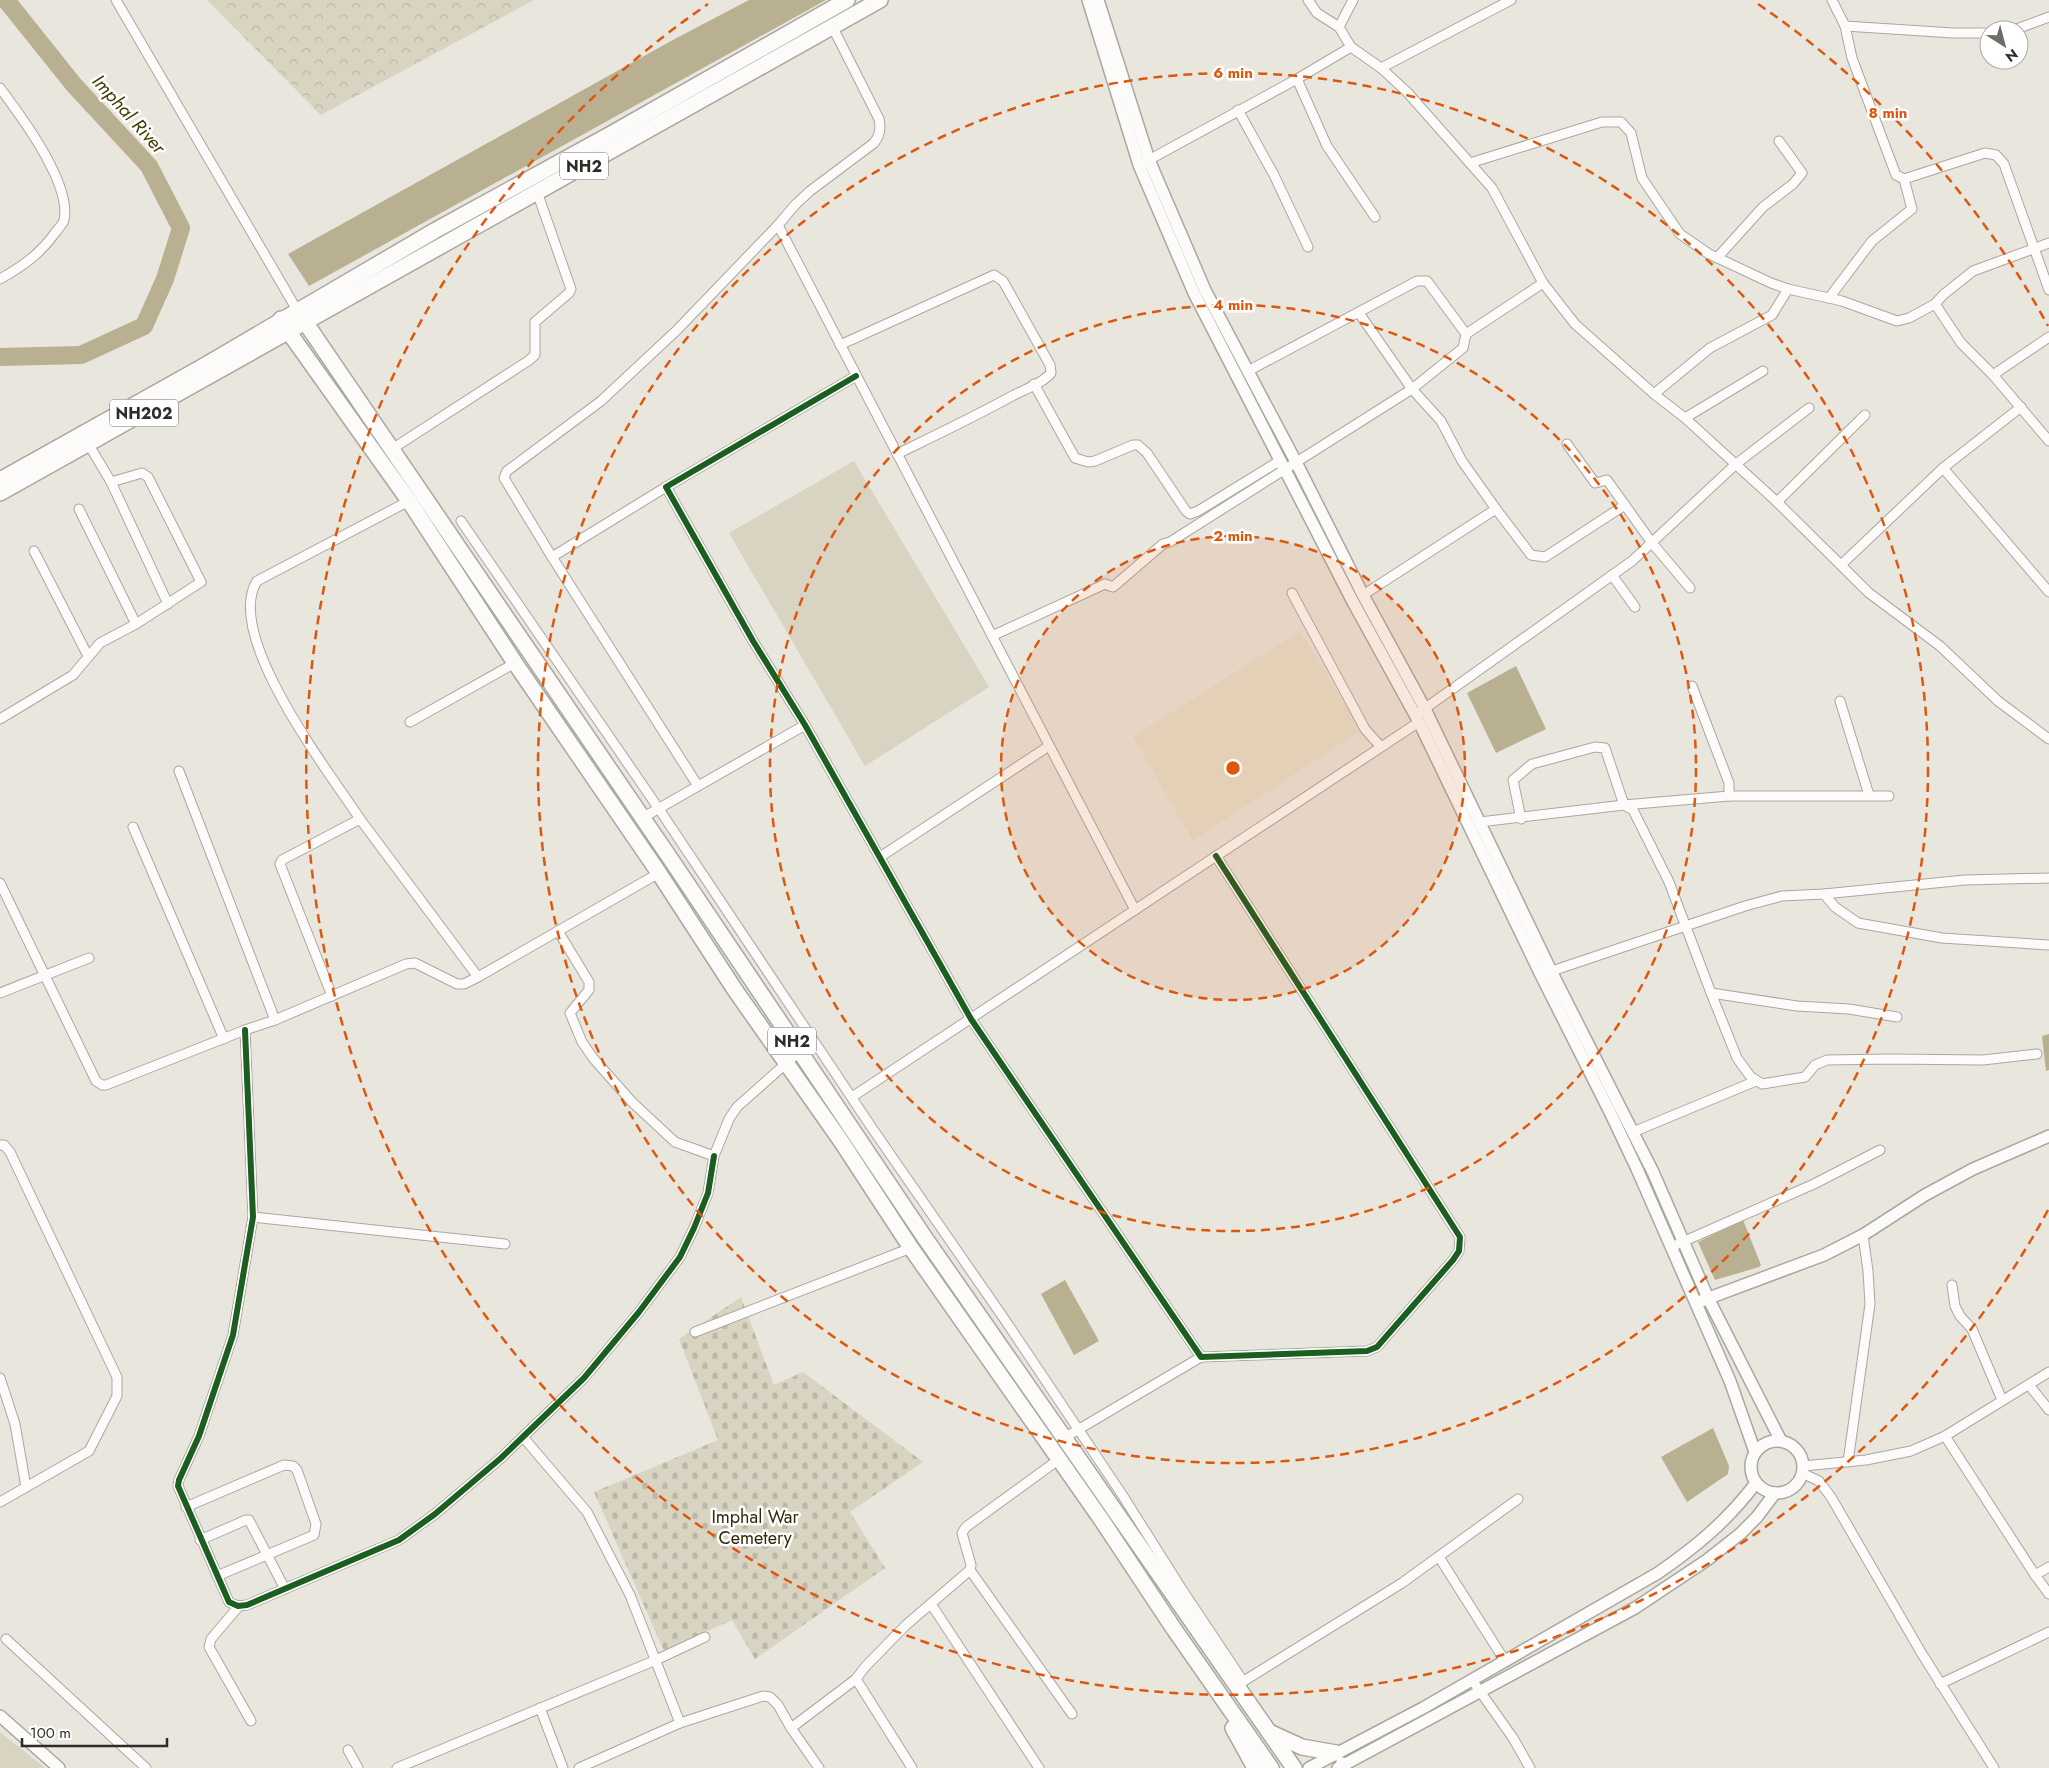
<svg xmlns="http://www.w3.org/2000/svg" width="2049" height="1768" viewBox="0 0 2049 1768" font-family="Jost,sans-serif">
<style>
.built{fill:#e5e1cf}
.green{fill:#d9d4c2}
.forest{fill:url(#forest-crowns)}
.cemetery{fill:url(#cemetery-stones)}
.water{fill:#b8b091}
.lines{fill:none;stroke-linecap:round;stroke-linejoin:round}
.river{stroke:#b8b091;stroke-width:18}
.street-casing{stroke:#a9a8a0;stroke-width:11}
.secondary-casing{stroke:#a9a8a0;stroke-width:14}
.highway-casing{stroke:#a9a8a0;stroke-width:18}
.street{stroke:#fcfbfa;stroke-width:9}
.secondary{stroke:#fcfbfa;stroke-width:11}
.highway{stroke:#fcfbfa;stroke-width:15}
.cycleway-casing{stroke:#fff;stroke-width:9}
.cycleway{stroke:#1b5e20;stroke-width:6}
.ring{fill:none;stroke:#df570d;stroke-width:2.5;stroke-dasharray:9 6}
.labels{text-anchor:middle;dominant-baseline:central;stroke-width:5;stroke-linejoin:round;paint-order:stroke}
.shield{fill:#fff;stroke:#6d6b67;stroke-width:1}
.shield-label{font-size:16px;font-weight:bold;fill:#2e2c26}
.park-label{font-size:18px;fill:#322906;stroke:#fff}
.water-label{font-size:19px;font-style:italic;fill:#473b04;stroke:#fff}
.centre{fill:#df570d;stroke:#fff;stroke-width:2.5}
.ring-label{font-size:15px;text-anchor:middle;font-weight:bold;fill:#df570d;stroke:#fff;stroke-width:5;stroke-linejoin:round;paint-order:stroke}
</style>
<defs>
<pattern id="forest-crowns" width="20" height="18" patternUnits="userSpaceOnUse" patternTransform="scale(1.25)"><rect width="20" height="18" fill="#d9d4c2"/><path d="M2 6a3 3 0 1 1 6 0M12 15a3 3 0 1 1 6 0" fill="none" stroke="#bbb6a7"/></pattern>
<pattern id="cemetery-stones" width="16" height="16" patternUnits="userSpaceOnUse" patternTransform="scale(1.25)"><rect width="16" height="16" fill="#d9d4c2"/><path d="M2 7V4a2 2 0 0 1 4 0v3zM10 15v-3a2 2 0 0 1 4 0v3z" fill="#bbb6a7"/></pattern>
</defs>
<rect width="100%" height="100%" fill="#e8e6dd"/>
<path class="built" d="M1300,631l61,99 -168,111 -60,-104z"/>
<g class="green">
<path d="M854,461l135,226 -124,79 -136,-233z"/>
<path d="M0,1732l45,36h-45z"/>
</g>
<path class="forest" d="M207,0h327l-213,115z"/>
<path class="cemetery" d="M741,1297l33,88 29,-13 120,90 -73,50 35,56 -130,91 -23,-39 -68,31 -70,-159 124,-52 -39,-101z"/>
<g class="water">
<path d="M749,0h77l-517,286 -21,-32 383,-213z"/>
<path d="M1516,666l30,63 -50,24 -29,-60z"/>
<path d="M2049,1034v36l-3,1 -4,-35z"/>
<path d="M1743,1220l18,45 -2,2 -44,13 -17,-38z"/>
<path d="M1065,1280l34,61 -25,14 -33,-61z"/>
<path d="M1713,1428l16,38 -1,8 -41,28 -26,-45z"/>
</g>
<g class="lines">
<path class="river" d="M0,357l81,-2 63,-29 21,-47 16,-51 -32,-62 -75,-81 -68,-85"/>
<defs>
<g id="street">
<path d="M116,0l181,310"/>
<path d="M1308,0l9,13 22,14"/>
<path d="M1832,0l13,26 7,32 44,117 8,4 81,-26 11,2 8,9 45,126"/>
<path d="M1845,26l108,7h36"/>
<path d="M2014,30l35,-13"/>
<path d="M1351,47l30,21 26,24 85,96 51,95 32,41 79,70 31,24 92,84 92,91 71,53 58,55 51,38"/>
<path d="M1381,68l130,-68"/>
<path d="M1297,79l30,67 48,71"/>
<path d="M0,88c21,28 72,96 64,132 -1,4 -6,9 -9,13 -15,21 -32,33 -55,46"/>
<path d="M1238,110l36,65 34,72"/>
<path d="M1145,162l152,-83 54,-32 -12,-20 14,-27"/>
<path d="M1470,163l132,-41h19l10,11 11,45 38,56 29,20 62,29 17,6 54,12 55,20 12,-3 26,-14 8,-9 30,-24 76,-28"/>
<path d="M778,225l357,685"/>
<path d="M1717,258l46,-51 30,-23 9,-11 -23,-32"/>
<path d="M1829,298l43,-57 40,-32 -8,-30"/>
<path d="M1935,304l26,39 32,32 56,66"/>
<path d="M1466,334l77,-51"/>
<path d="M840,345l154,-70 9,6 47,84 1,8c-8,10 -25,16 -37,22 -38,21 -78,40 -117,59"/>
<path d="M1248,371l169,-90h10l39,53 -3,14 -51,41 -53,-76"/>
<path d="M1993,375l56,-38"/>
<path d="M856,376l-190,111 87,154 52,84 166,294 230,338 166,-6 10,-4 76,-87 6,-9 1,-14 -244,-381"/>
<path d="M1034,384l41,74 13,4 7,-1 38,-16h5l9,8 39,58 4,3 8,-3 83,-51"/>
<path d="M1654,394l56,-46 62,-33 16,-26"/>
<path d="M1685,418l78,-47"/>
<path d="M1567,444l28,39 12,-3 45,63 38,45"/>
<path d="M392,449l136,-88 7,-6v-33l34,-29 2,-4 -34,-97"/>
<path d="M1943,468l106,124"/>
<path d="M111,482l57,122"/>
<path d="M1777,502l88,-87"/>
<path d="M79,509l57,115"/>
<path d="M1496,509l35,46 14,2 80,-52"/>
<path d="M461,521l198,288 213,319 133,192 118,176 58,92 62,93"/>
<path d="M34,551l54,105"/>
<path d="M552,557l114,-70"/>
<path d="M1841,565l102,-97 78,-61"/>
<path d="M1612,575l23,32"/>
<path d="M1292,593l73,136 16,18"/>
<path d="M992,636l113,-52 8,3 50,-43 7,-2 242,-153 29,32 21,40 34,48 -133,86"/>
<path d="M1692,686l37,97v13"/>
<path d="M1840,701l29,94"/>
<path d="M1420,712l212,-151 104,-97 73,-56"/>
<path d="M0,719l73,-44 27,-32 36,-19 65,-42 -53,-105 -6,-4 -31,9 -25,-42"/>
<path d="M410,722l105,-59"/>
<path d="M179,771l96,249"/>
<path d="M698,786l-146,-229 -48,-79 3,-7 94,-70 76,-71 101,-105 17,-20 15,-14 64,-48c6,-8 7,-14 5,-24l-46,-91"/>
<path d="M642,818l163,-93"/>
<path d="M360,819c-31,-47 -137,-184 -103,-238l152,-80"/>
<path d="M1521,819l-8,-39 19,-16 63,-17 10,1 19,57 9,5 36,72 42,111 26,65 13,18 12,8 43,-7 10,-12 12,-5 63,-1 93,1 54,-6"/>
<path d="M1480,822l144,-17 105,-9h160"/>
<path d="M133,827l91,212"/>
<path d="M880,857l169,-111"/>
<path d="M0,883l96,198 6,4h4l139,-55 30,-10 131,-56 9,-1 42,21h7l14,-7 181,-104"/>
<path d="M1824,894l11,13 23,16 84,15 107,7"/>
<path d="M558,931l31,51v8l-19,23 12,29 11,16 39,44 43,40 39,14 15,-37 8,-12 62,-55"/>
<path d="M1546,973l199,-67 37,-10 42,-2 141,-14 84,-2"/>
<path d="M0,993l89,-35"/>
<path d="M1711,993l86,13 52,3 48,8"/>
<path d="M332,996l-52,-132 2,-4 78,-41 118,158"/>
<path d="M245,1030l8,187 -20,118 -34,101 -20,44 -1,6 51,116 9,4 9,-1 152,-65 36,-26 66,-56 83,-80 55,-66 41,-55 14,-29 14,-35 6,-37"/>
<path d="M852,1097l567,-375"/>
<path d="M1633,1132l123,-51"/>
<path d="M0,1145h4l6,7 107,225v19l-28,55 -89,51"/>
<path d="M253,1217l252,27"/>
<path d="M1671,1247l143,-63 66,-34"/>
<path d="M1952,1285l3,21 5,10 12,13 30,71"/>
<path d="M695,1332l216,-84"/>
<path d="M0,1378l15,46 11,63"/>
<path d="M2029,1385l20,25"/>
<path d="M1945,1436l90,139 14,19"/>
<path d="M523,1437l64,75 43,83 50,128"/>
<path d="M1064,1438l137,-81"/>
<path d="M1848,1462l22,-158 -2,-33 -5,-36"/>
<path d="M1803,1466l63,-6 45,-9 34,-15 104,-64"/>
<path d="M1802,1473l17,8 12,16 91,157 72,114"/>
<path d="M186,1507l98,-42 9,1 4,4 19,54 -2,11 -97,41"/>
<path d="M200,1540l46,-20h3l36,69"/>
<path d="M1439,1557l66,104"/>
<path d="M970,1570l102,144"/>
<path d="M2035,1575l14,-8"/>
<path d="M931,1604l108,164"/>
<path d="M239,1606l-28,33 -2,8 42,74"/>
<path d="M6,1639l140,129"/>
<path d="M856,1679l56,89"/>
<path d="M1472,1680l41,58 17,30"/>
<path d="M1239,1684l163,-101 116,-84"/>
<path d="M1940,1684l109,-52"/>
<path d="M540,1708l23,60"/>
<path d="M791,1728l65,-49 9,-12 41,-42 64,-55 1,-5 -9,-32 4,-6 92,-67"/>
<path d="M348,1750l10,18"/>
<path d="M397,1768l259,-108 49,-23"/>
<path d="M579,1768l101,-45 83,-27 7,1 8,8 13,23 28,40"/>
</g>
<g id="secondary">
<path d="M1088,0l51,165 55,128 159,309 66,120 122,253 69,137 27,57 93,212 25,71"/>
<path d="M1098,0l51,160 56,130 91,172 67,133 62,114 126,262 102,201 55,126 73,143"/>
<path d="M1701,1301l123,-46 39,-20 62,-40 48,-26 76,-33"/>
<circle cx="1777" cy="1467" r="26"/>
<path d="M0,1716l59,52"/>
<path d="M1309,1768l114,-60 235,-135c39,-27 69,-52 98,-90"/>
<path d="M1338,1768l297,-160 72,-48 33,-26 17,-17 18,-24"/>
</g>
<g id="highway">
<path d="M297,310l377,554 251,374 369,530"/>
<path d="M281,319l7,12 121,170 106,162 144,210 76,117 106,151 70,107 190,271 73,110 97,139"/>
<path d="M0,480l202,-113 234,-137 175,-96 236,-134"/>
<path d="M0,493l880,-493"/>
<path d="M1233,1728l22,40"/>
<path d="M1269,1732l33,15 34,6"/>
<path d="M1342,1768l1,-3"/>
</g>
</defs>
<use href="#street" class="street-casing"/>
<use href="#secondary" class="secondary-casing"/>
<use href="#highway" class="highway-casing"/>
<use href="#street" class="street"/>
<use href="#secondary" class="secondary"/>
<use href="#highway" class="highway"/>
<defs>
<g id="cycleway">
<path d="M856,376l-190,111 87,154 52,84 166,294 230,338 166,-6 10,-4 76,-87 6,-9 1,-14 -244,-381"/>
<path d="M245,1030l8,187 -20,118 -34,101 -20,44 -1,6 51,116 9,4 9,-1 152,-65 36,-26 66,-56 83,-80 55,-66 41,-55 14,-29 14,-35 6,-37"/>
</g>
</defs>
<use href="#cycleway" class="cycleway-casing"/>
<use href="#cycleway" class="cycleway"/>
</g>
<circle cx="1233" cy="768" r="232" fill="#df570d" fill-opacity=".12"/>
<g class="ring">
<circle cx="1233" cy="768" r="232"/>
<circle cx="1233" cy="768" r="463"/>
<circle cx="1233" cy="768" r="695"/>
<path d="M2048 1210A927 927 0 1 1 708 4M1758 4A927 927 0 0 1 2048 326"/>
</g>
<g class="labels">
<g class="shield">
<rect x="560" y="152.5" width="48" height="27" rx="4"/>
<rect x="110" y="399.5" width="68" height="27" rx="4"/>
<rect x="768" y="1027.5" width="48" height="27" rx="4"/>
</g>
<g class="shield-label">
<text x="584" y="166">NH2</text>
<text x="144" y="413">NH202</text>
<text x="792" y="1041">NH2</text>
</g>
<g class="park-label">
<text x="755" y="1517">Imphal War<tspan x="755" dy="21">Cemetery</tspan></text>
</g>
<g class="water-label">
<text transform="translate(129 114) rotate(48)">Imphal River</text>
</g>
</g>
<circle cx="1233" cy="768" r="8" class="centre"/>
<g class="ring-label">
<text x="1233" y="78">6 min</text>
<text x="1888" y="118">8 min</text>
<text x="1233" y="310">4 min</text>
<text x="1233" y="541">2 min</text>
</g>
<g transform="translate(2004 45) rotate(144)"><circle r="24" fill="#ffffff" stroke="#ababa8"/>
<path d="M0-4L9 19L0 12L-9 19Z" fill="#6f6d66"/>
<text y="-8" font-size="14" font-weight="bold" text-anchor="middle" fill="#2e2c26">N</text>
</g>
<path d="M22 1738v8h145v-8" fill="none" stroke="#2e2c26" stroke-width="2.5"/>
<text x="30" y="1738" font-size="15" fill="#2e2c26" stroke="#ffffff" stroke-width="4" paint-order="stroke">100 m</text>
</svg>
